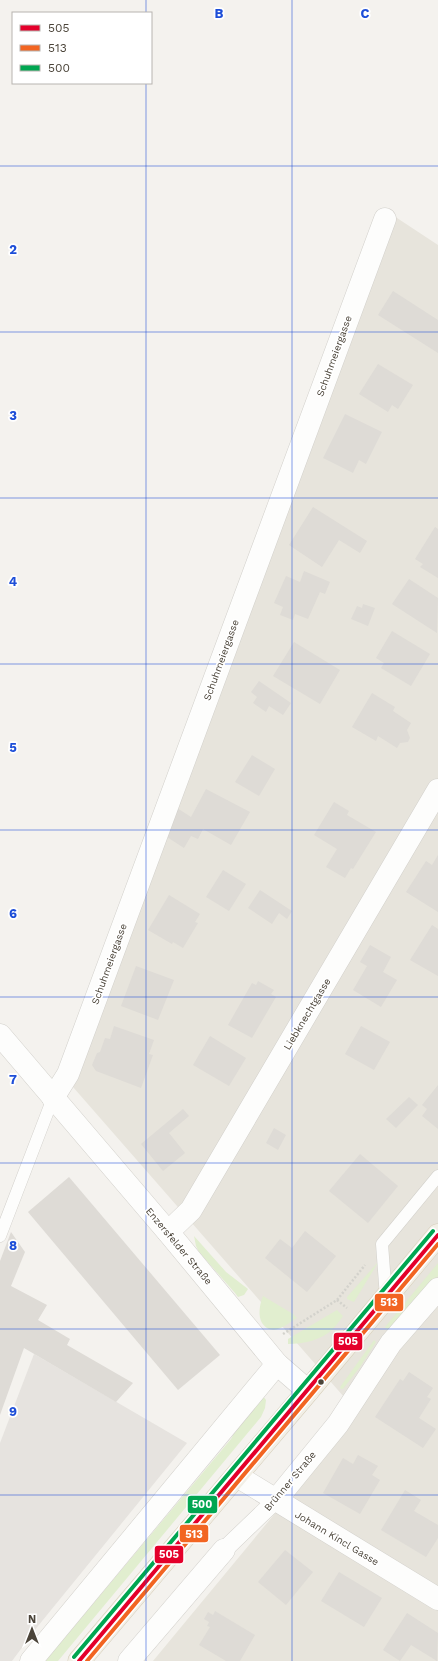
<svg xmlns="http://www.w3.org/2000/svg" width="438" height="1661" viewBox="0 0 438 1661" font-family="'Work Sans',sans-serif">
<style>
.residential{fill:#e7e4dc}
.green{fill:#e1eecf}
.parking{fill:#e6e3df}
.building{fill:#dedbd6}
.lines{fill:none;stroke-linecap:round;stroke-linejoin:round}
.service-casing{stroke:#d2d0cb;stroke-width:13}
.pedestrian-casing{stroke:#d2d0cb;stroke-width:18}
.minor-casing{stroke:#d2d0cb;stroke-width:23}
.tertiary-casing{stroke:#d2d0cb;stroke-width:23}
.primary-casing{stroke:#d6cebb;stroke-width:23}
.path{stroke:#d3d2cc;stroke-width:2.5;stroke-dasharray:2 2;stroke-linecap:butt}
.service{stroke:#fdfdfc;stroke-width:12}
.pedestrian{stroke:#fdfdfc;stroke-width:17}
.minor{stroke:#fdfdfc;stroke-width:22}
.tertiary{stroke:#fdfdfc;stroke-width:22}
.primary{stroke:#f2efe6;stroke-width:22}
.bus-1-casing{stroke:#fff;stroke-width:7}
.bus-2-casing{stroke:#fff;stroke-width:7}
.bus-3-casing{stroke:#fff;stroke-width:7}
.bus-1{stroke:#e4002b;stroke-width:4}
.bus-2{stroke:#f26522;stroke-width:4}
.bus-3{stroke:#00a651;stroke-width:4}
.grid{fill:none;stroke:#1d4ed8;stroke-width:1;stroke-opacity:0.55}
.bus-dot{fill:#4b4439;stroke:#fff;stroke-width:1.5}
.labels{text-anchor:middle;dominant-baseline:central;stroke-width:3.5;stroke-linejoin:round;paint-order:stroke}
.street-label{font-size:10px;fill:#4b4439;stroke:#fff}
.grid-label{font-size:13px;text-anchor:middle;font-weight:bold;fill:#1d4ed8;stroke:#fff;stroke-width:3.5;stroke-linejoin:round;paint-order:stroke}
.line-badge{stroke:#fff;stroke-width:1.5}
.badge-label{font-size:11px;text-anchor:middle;font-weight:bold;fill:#fff}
</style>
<rect width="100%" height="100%" fill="#f4f2ee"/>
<path class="residential" d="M394,216l44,29v1416h-285l205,-248 -285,-326z"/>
<g class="green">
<path d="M194,1236l32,36 22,17 -4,6 -6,2 -3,-4 -36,-41 -3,-6z"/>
<path d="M379,1261l-25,41 -7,-3v-2z"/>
<path d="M438,1263v13l-48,56 -5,-5z"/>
<path d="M263,1296l30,18 4,4c-6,3 -12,9 -19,11 -3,1 -6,1 -9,0 -13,-6 -10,-23 -6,-33z"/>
<path d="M337,1310l6,6c-3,4 -6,9 -10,13 -11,11 -30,15 -45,15v-5z"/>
<path d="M374,1340l2,2 -16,25 -17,22h-2l-1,-2z"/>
<path d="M263,1396l3,4 -1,8 -4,9 -203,244h-13l186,-222 15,-29z"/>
</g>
<path class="parking" d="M34,1354l153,89 -149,183 -26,35h-12v-218z"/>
<g class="building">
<path d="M393,291l45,29v33l-60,-38z"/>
<path d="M378,364l35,21 -15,24 -6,-4 -4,7 -29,-18z"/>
<path d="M345,414l37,18 -16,32 -7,-4 -6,13 -30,-15z"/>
<path d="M313,507l54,34 -7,12 -21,-13 -17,27 -33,-22z"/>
<path d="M435,527l3,2v49l-18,-11 3,-3 -8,-5z"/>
<path d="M304,571l26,11 -5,12 -5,-2 -12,27 -13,-5 -2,6 -13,-5 3,-8 -9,-4 12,-27 14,6z"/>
<path d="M409,579l29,19 -1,35 -45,-29z"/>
<path d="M363,604l12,4 -7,18 -17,-7 6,-13 5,2z"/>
<path d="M392,631l38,23 -19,32 -30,-18 3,-5 -8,-5z"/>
<path d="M294,642l46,28 -20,34 -47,-28z"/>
<path d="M259,681l32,22 -8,12 -14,-9 -3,6 -13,-9 4,-6 -6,-5z"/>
<path d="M372,693l23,14 -2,4 18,12 -4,7 3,8 -2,4 -8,1 -3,5 -19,-12 -2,5 -24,-14z"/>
<path d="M252,755l23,14 -16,27 -24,-14z"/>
<path d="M206,789l44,23 -19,33 -28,-16 -5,10 -7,-3 -7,12 -17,-11 10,-29 14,9z"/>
<path d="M334,802l15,9 -2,4 29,17 -23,37 -2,-1 -6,10 -19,-11 11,-18 -23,-14z"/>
<path d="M438,855v57l-32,-20 20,-31 6,4z"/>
<path d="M223,870l23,14 -17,27 -23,-14z"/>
<path d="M260,890l32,21 -5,8 -8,-6 -7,11 -24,-16z"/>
<path d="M169,895l31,19 -5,8 3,1 -15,25 -10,-6 -1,2 -24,-14z"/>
<path d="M432,925l6,4v47l-28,-16z"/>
<path d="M370,945l21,12 -8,15 14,8 -16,27 -28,-17 14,-24 -7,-4z"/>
<path d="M136,966l38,14 -16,40 -37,-14z"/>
<path d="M258,981l16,9 -3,4 5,3 -24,41 -24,-13 24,-42 4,2z"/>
<path d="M114,1026l40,14 -5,14 4,1 -12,33 -45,-17 -4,-6 5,-12 3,-1 5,-14 5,1z"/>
<path d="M361,1026l29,16 -16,28 -29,-16z"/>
<path d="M210,1036l36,22 -17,28 -36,-21z"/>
<path d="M438,1085v44l-16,-13 5,-7 -5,-4z"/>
<path d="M409,1097l9,8 -22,23 -10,-9z"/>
<path d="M183,1109l6,7 -20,17 16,20 -22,18 -22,-27z"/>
<path d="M274,1128l12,7 -8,15 -12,-7z"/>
<path d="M360,1154l38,32 -30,37 -39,-32z"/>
<path d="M69,1177l151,178 -42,35 -150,-178z"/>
<path d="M305,1231l31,25 -29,36 -42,-34 15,-19 12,9z"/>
<path d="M11,1232l14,20 -14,34 36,19 -9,15 32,19 -3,6 66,38 -17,19 -92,-54 -24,67v-154z"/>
<path d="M409,1372l24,16 -6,9 4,2 -12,19 17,11 -13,19 -48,-31 25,-38 3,2z"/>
<path d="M358,1455l20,11 -6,9 8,5 -20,34 -37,-21 20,-35 10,6z"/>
<path d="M405,1490l16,10 -7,11 24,14v13l-12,19 -45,-27z"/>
<path d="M285,1550l28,22 -27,33 -28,-23z"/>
<path d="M339,1572l43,26 -18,29 -43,-26z"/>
<path d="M215,1611l40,24 -15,26h-14l-27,-16 11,-18 -3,-1 2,-4 -5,-3 4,-7 5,3z"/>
<path d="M407,1613l31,20 -1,28 -26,-16 -11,16 -17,-11z"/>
</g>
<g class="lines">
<defs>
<g id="service">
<path d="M0,1236l53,-138"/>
<path d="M386,1297l-4,-53 56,-68"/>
</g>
<path id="pedestrian" d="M224,1550l52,-50"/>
<g id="minor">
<path d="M53,1098l15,-24 317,-855"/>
<path d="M168,1232l23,-22 247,-420"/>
<path d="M237,1476l201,123"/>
<path d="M276,1500l62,-76 53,-81 47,-54"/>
<path d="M31,1661l246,-297"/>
<path d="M129,1661l95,-111"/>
</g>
<path id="tertiary" d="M0,1035l168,197 109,132 31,27"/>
<path id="primary" d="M79,1661l229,-270 130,-156"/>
</defs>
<use href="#service" class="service-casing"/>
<use href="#pedestrian" class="pedestrian-casing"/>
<use href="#minor" class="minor-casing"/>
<use href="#tertiary" class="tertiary-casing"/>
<use href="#primary" class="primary-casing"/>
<g class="path">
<path d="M337,1300l10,8"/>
<path d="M283,1334l54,-34 28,-35"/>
</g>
<use href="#service" class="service"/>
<use href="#pedestrian" class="pedestrian"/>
<use href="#minor" class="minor"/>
<use href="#tertiary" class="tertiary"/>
<use href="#primary" class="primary"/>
<defs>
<path id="bus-1" d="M79,1661l359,-426"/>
<path id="bus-2" d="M87,1661l351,-417"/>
<path id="bus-3" d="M74,1657l359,-426"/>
</defs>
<use href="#bus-1" class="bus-1-casing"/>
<use href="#bus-2" class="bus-2-casing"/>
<use href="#bus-3" class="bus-3-casing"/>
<use href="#bus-1" class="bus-1"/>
<use href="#bus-2" class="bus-2"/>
<use href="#bus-3" class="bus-3"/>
</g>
<path class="grid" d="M146,0v13M292,0v1661M146,83v1578M0,166h438M0,332h438M0,498h438M0,664h438M0,830h438M0,997h438M0,1163h438M0,1329h438M0,1495h438"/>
<circle class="bus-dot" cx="321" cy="1382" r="3.5"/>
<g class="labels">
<g class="street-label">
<text transform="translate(334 356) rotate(-70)">Schuhmeiergasse</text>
<text transform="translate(221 660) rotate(-70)">Schuhmeiergasse</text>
<text transform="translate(109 964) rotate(-70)">Schuhmeiergasse</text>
<text transform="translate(307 1014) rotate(-59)">Liebknechtgasse</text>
<text transform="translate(179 1246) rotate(50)">Enzersfelder Straße</text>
<text transform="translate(290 1481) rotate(-50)">Brünner Straße</text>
<text transform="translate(337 1538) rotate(31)">Johann Kincl Gasse</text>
</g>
</g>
<g class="grid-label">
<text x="219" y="18">B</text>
<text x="365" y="18">C</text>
<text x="13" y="254">2</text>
<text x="13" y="420">3</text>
<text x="13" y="586">4</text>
<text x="13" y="752">5</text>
<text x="13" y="918">6</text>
<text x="13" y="1084">7</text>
<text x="13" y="1250">8</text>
<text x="13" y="1416">9</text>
</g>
<g class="line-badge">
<rect x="374" y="1293" width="30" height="19" rx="4" fill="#f26522"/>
<rect x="333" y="1332" width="30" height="19" rx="4" fill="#e4002b"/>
<rect x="187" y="1495" width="31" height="19" rx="4" fill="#00a651"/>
<rect x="179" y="1524" width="30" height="19" rx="4" fill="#f26522"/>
<rect x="154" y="1545" width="30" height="19" rx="4" fill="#e4002b"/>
</g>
<g class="badge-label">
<text x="389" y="1306">513</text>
<text x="348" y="1345">505</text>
<text x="202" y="1508">500</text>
<text x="194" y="1538">513</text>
<text x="169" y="1558">505</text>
</g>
<rect x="12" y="12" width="140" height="72" fill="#ffffff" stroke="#b7b4b0"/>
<rect x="20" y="25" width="20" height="6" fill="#e4002b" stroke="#b7b4b0"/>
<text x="48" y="32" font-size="12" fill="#4b4439">505</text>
<rect x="20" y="45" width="20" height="6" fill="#f26522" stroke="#b7b4b0"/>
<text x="48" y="52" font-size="12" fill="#4b4439">513</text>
<rect x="20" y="65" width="20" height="6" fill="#00a651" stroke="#b7b4b0"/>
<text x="48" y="72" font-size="12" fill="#4b4439">500</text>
<g transform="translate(32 1629)" stroke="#ffffff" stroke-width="3" paint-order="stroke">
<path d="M0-3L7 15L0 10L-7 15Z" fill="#4b4439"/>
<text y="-6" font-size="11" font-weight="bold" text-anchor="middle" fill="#4b4439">N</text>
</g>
</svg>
